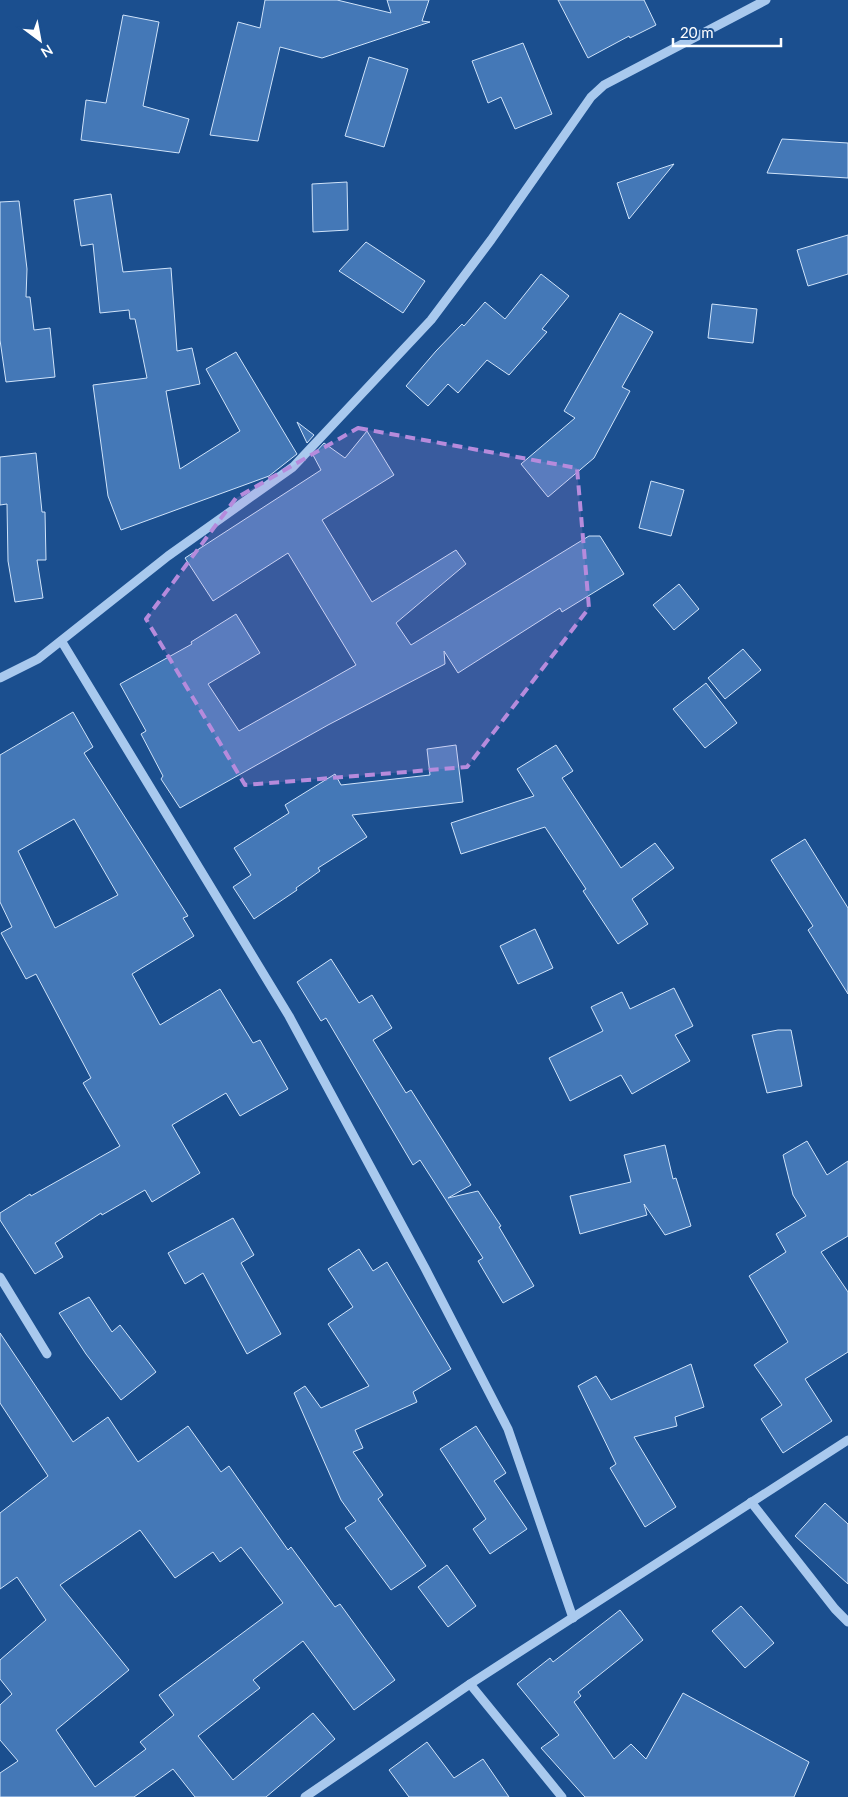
<svg xmlns="http://www.w3.org/2000/svg" width="848" height="1797" viewBox="0 0 848 1797" font-family="Lato,sans-serif">
<style>
.building{fill:#4478b7;stroke:#cfe3fa;fill-rule:evenodd}
.lines{fill:none;stroke-linecap:round;stroke-linejoin:round}
.minor{stroke:#a9c9ee;stroke-width:9}
.marked{fill:#b68bdc;fill-opacity:0.2;stroke:#b68bdc;stroke-width:4;stroke-dasharray:10 6;stroke-linejoin:round}
</style>
<rect width="100%" height="100%" fill="#1b4f8f"/>
<g class="building">
<path d="M265,0h72l54,13 -4,-13h42l-7,21 8,1 -108,36 -42,-11 -22,94 -48,-6 28,-113 22,6z"/>
<path d="M558,0h86l12,25 -26,13 -1,-2 -41,22z"/>
<path d="M123,15l36,7 -16,84 46,13 -10,34 -98,-13 5,-40 20,3z"/>
<path d="M523,43l29,71 -37,15 -14,-32 -13,6 -16,-42z"/>
<path d="M369,57l39,12 -24,78 -39,-11z"/>
<path d="M782,139l66,4v35l-81,-5z"/>
<path d="M674,164l-45,55 -12,-36z"/>
<path d="M347,182l1,48 -35,2 -1,-48z"/>
<path d="M111,194l12,78 48,-4 6,83 15,-3 8,36 -34,7 14,78 60,-38 -34,-62 30,-17 61,102 -28,22 -148,54 -13,-34 -15,-111 54,-7 -12,-59h-5l-1,-9 -29,3 -7,-69 -12,2 -7,-46z"/>
<path d="M19,201l8,68 -1,28h4l4,33 16,-2 5,49 -49,5 -6,-42v-138z"/>
<path d="M848,235v39l-40,12 -11,-36z"/>
<path d="M366,242l59,39 -22,32 -64,-42z"/>
<path d="M541,274l28,22 -27,33 5,3 -38,43 -22,-15 -29,33 -10,-9 -20,22 -22,-20 30,-35 26,-27 2,2 21,-24 20,17z"/>
<path d="M712,304l45,5 -4,34 -45,-5z"/>
<path d="M620,313l33,19 -31,55 8,4 -36,67 -46,39 -27,-33 54,-46 -11,-7z"/>
<path d="M297,422l17,13 -7,8z"/>
<path d="M367,431l27,44 -72,45 50,82 84,-52 10,14 -70,59 15,22 178,-109h11l24,38 -62,38 -2,-4 -102,65 -14,-22 1,13 -117,61 -148,83 -19,-29 2,-3 -22,-42 5,-3 -26,-47 72,-40 -1,-2 45,-28 24,39 -52,31 31,47 117,-66 -68,-112 -75,48 -28,-43 136,-88 -8,-15 11,-12 21,15z"/>
<path d="M36,453l6,59h3l1,48h-9l6,38 -28,4 -7,-41 -1,-57 -7,1v-48z"/>
<path d="M651,481l33,9 -13,46 -32,-8z"/>
<path d="M679,584l20,25 -25,21 -21,-25z"/>
<path d="M743,649l18,21 -36,29 -17,-21z"/>
<path d="M706,683l31,40 -32,25 -32,-39z"/>
<path d="M73,712l20,35 -9,6 104,163 -5,2 11,18 -62,38 28,51 60,-36 33,54 7,-3 28,49 -48,27 -14,-23 -54,32 28,48 -48,29 -7,-12 -43,25 -1,-2 -46,30 8,14 -28,17 -35,-54v-7l30,-19 1,2 89,-50 -37,-63 8,-5 -55,-104 -10,5 -25,-46 11,-6 -12,-25v-147zM74,819l44,76 -63,33 -37,-77z"/>
<path d="M456,745l7,57 -111,13 15,22 -49,31 2,3 -24,17 1,2 -43,29 -21,-32 18,-12 -17,-27 55,-35 -4,-8 50,-31 6,11 89,-10 -3,-26z"/>
<path d="M556,745l17,26 -11,7 59,90 34,-25 19,25 -42,31 16,25 -30,20 -35,-53 3,-2 -41,-62 -84,27 -10,-31 83,-27 -17,-27z"/>
<path d="M805,839l43,69v86l-40,-64 5,-4 -42,-66z"/>
<path d="M535,929l18,39 -35,16 -18,-38z"/>
<path d="M331,959l28,44 13,-8 20,33 -19,12 33,53 5,-3 60,95 -23,13 30,-7 23,35 -2,1 35,59 -31,17 -25,-42 5,-3 -63,-98 -7,5 -87,-147 -5,3 -24,-39z"/>
<path d="M674,988l19,38 -18,9 15,26 -58,33 -11,-19 -51,26 -21,-43 54,-27 -12,-24 31,-15 8,17z"/>
<path d="M778,1030h13l11,56 -35,7 -15,-58z"/>
<path d="M807,1141l20,34 21,-14v75l-27,16 27,40v60l-43,27 27,42 -49,32 -22,-34 21,-14 -28,-40 34,-23 -39,-66 37,-24 -10,-18 30,-18 -13,-21 -10,-40z"/>
<path d="M665,1145l8,34 3,-1 15,48 -26,9 -21,-31 3,11 -67,19 -10,-38 61,-14 -7,-27z"/>
<path d="M233,1218l21,37 -13,8 40,71 -34,20 -44,-81 -18,11 -17,-31z"/>
<path d="M359,1249l14,22 14,-9 64,107 -38,23 4,10 -62,28 8,18 -10,4 30,43 -5,4 48,67 -35,24 -46,-62 11,-7 -15,-21 -47,-107 11,-7 16,22 48,-22 -41,-62 25,-17 -25,-38z"/>
<path d="M89,1297l23,35 8,-7 36,47 -35,28 -35,-46 -27,-41z"/>
<path d="M0,1333l73,109 35,-25 30,45 50,-36 33,46 8,-6 59,84 3,-3 44,60 5,-3 55,76 -41,30 -51,-69 -50,39 7,8 -62,48 35,44 80,-67 22,26 -69,58h-71l-22,-28 -39,28h-134v-24l18,-12 -18,-21v-35l12,-11 -12,-15v-19l46,-40 -29,-43 -17,12v-76l48,-37 -48,-73zM140,1530l35,48 38,-26 7,10 21,-15 42,56 -124,92 15,20 -34,27 6,7 -51,38 -39,-57 73,-60 -69,-85z"/>
<path d="M691,1364l13,43 -29,10 2,9 -43,11 42,70 -31,20 -35,-59 6,-4 -38,-78 18,-10 15,24z"/>
<path d="M476,1426l30,47 -12,8 33,48 -37,25 -17,-25 13,-10 -46,-70z"/>
<path d="M825,1503l23,21v60l-53,-48z"/>
<path d="M447,1565l29,41 -28,21 -30,-40z"/>
<path d="M741,1606l33,37 -29,25 -33,-37z"/>
<path d="M620,1610l23,30 -65,52 3,4 -7,6 40,57 17,-15 15,15 37,-66 126,69 -15,35h-209l-44,-49 18,-13 -42,-51 33,-26 3,4z"/>
<path d="M427,1742l27,36 29,-19 26,38h-100l-20,-27z"/>
</g>
<g class="lines">
<g class="minor">
<path d="M62,642l227,374 137,254 82,159 65,189"/>
<path d="M0,678l38,-19 130,-103 125,-89 138,-147 60,-80 100,-143 13,-12 162,-85"/>
<path d="M0,1277l47,77"/>
<path d="M751,1502l84,107 13,13"/>
<path d="M470,1684l92,113"/>
<path d="M305,1797l165,-113 378,-244"/>
</g>
</g>
<path class="marked" d="M358,428l219,40 12,140 -122,159 -222,18 -99,-166 90,-121z"/>
<g transform="translate(40 40) rotate(148)" stroke="#1b4f8f" stroke-width="4" paint-order="stroke">
<path d="M0-4L9 19L0 12L-9 19Z" fill="#ffffff"/>
<text y="-8" font-size="14" font-weight="bold" text-anchor="middle" fill="#ffffff">N</text>
</g>
<path d="M673 38v8h108v-8" fill="none" stroke="#ffffff" stroke-width="2.5"/>
<text x="680" y="38" font-size="15" fill="#ffffff" stroke="#1b4f8f" stroke-width="4" paint-order="stroke">20 m</text>
</svg>
